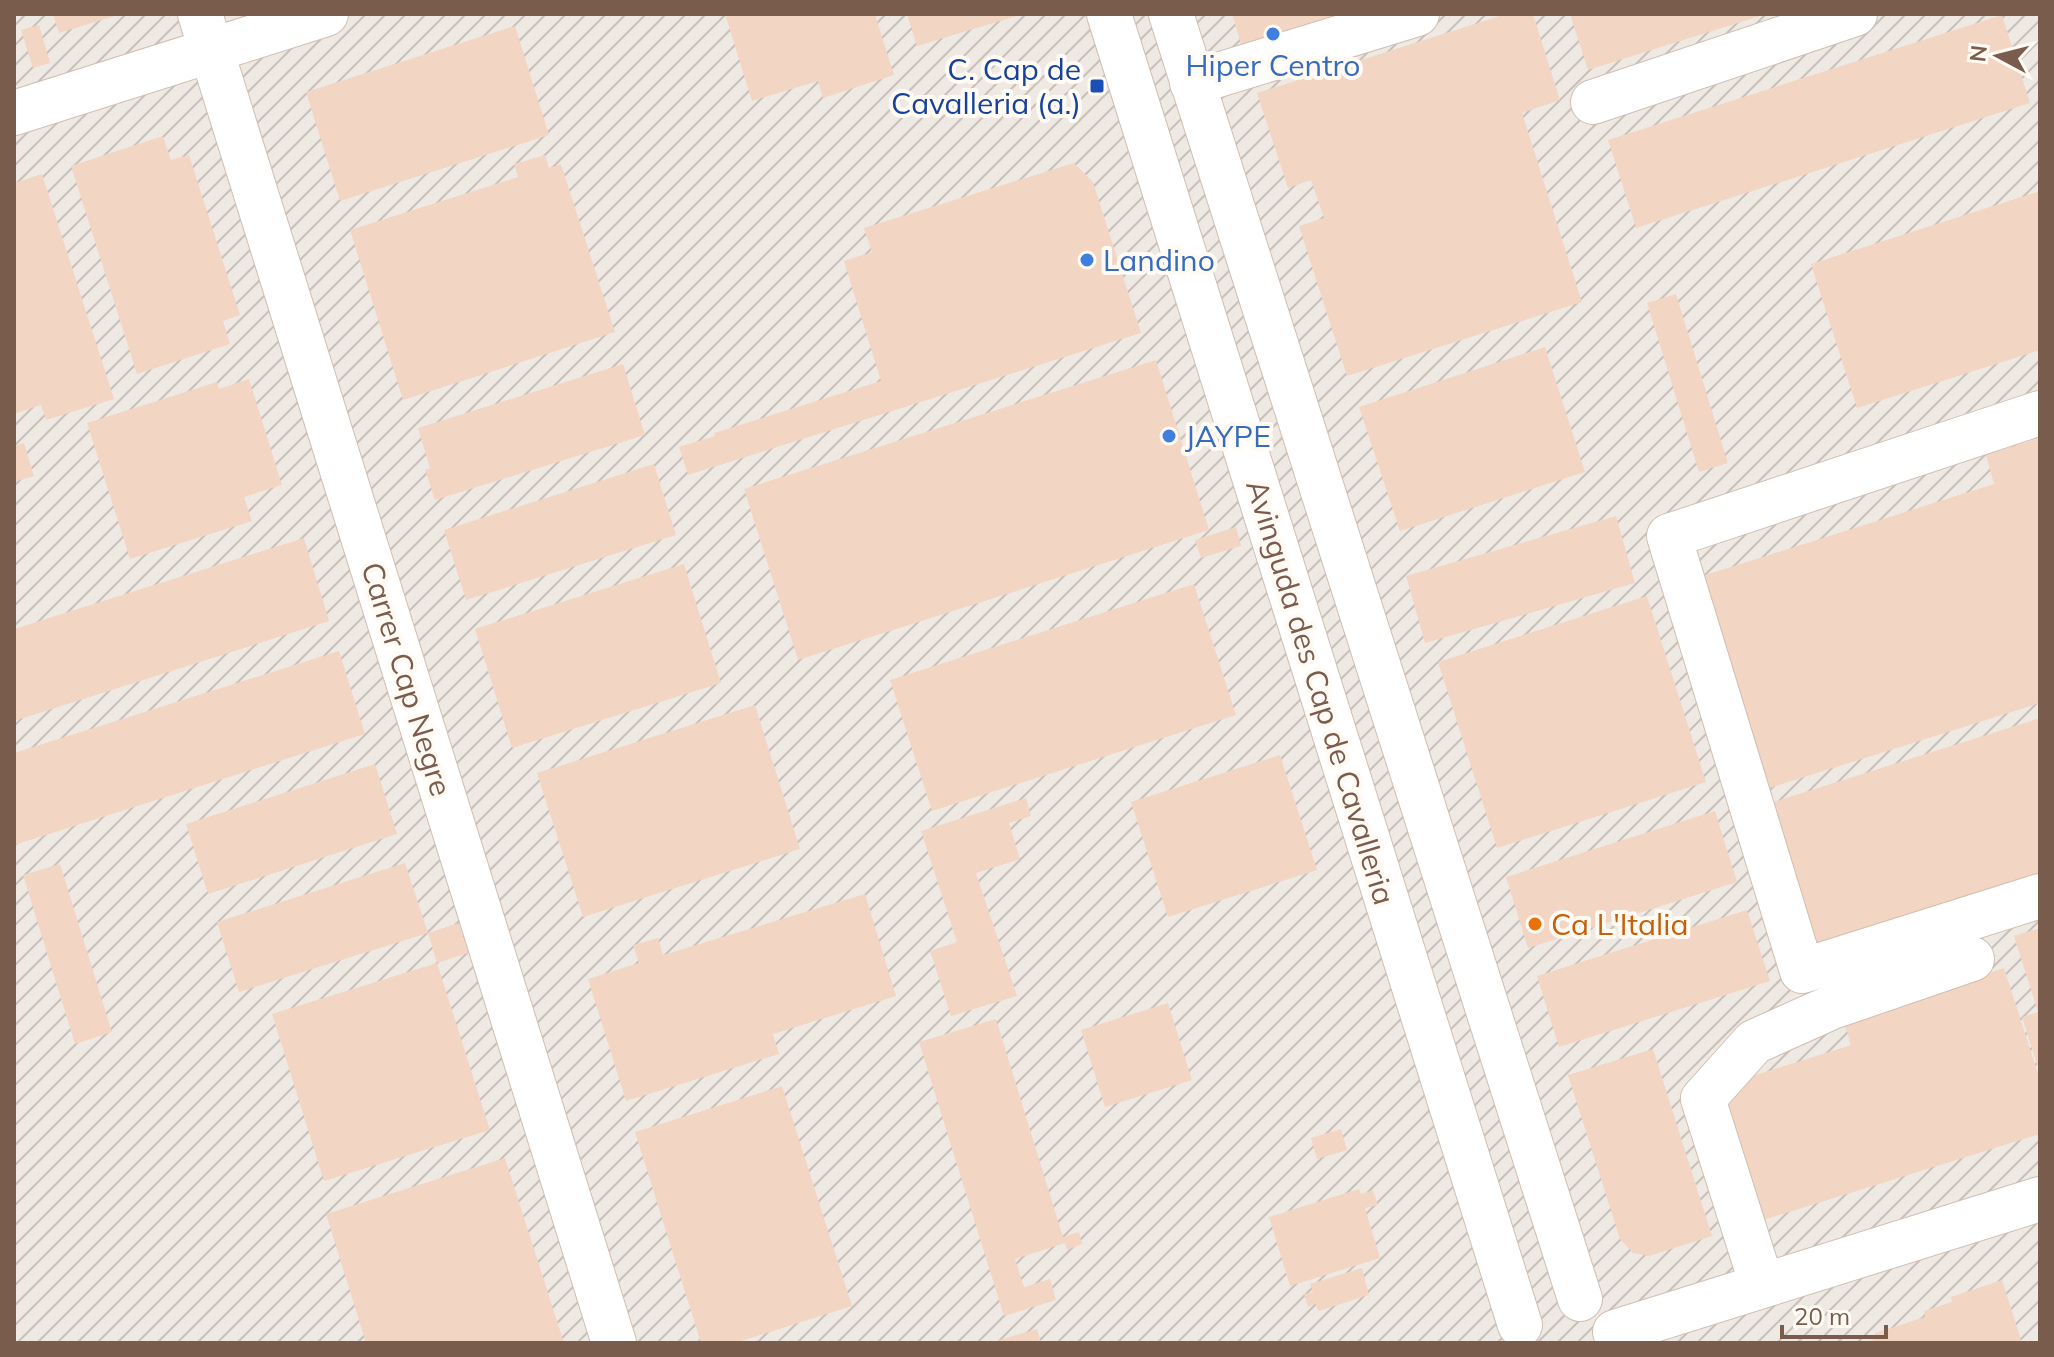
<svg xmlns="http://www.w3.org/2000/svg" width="2054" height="1357" viewBox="0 0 2054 1357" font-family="Mulish,sans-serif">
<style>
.industrial{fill:url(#industrial-furrows)}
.building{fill:#f3d5c3}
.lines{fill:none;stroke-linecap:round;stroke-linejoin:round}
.minor-casing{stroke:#d1beb0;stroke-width:46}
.minor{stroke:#fff;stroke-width:44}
.shop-dot{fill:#3f7fe0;stroke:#fffaf3;stroke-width:3}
.transit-dot{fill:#1a4fb4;stroke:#fffaf3;stroke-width:3}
.food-dot{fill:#e8710a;stroke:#fffaf3;stroke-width:3}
.labels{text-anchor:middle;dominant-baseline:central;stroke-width:8;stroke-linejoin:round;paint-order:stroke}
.shop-label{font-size:30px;fill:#366cbe;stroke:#fffaf3;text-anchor:start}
.transit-label{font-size:30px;fill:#164399;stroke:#fffaf3;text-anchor:end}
.street-label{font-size:30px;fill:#7a5c4d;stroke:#fffaf3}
.food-label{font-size:30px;fill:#c56008;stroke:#fffaf3;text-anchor:start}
</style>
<defs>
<pattern id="industrial-furrows" width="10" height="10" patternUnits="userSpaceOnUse" patternTransform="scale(2)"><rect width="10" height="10" fill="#efe9e4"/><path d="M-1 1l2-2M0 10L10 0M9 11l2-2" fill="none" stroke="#c7c0bb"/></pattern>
</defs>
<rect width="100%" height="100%" fill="#fdf6ec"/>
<rect class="industrial" x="14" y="14" width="2026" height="1329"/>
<g class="building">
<path d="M53,14h65v1l-59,18z"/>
<path d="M725,14h150l19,61 -71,23 -5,-17 -66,20z"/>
<path d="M907,14h113v1l-103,31z"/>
<path d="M1232,14h137l-125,40z"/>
<path d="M1506,14h27l27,86 -38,13 60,189 -235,74 -48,-150 25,-8 -13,-38 -23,8 -31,-95z"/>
<path d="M1570,14h193v1l-175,55z"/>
<path d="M2002,15l28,88 -394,125 -28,-88z"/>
<path d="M39,25l11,38 -17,5 -12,-38z"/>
<path d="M515,26l34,109 -209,66 -34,-109z"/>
<path d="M163,136l8,24 18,-5 51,160 -17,6 7,23 -93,30 -66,-208z"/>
<path d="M545,155l4,13 12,-4 54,168 -212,68 -53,-170 168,-53 -4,-13z"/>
<path d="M1074,163l19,19 48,151 -453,142 -9,-28 36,-11 -1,-3 167,-52 -37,-120 28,-9 -8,-24z"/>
<path d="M42,174l72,225 -68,21 -5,-15 -27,9v-231z"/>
<path d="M2040,191v159l-183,58 -46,-144z"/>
<path d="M1676,294l52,169 -29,9 -52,-169z"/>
<path d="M1545,347l40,125 -185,59 -41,-124z"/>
<path d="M1156,360l53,170 -411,130 -54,-171z"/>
<path d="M623,364l22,71 -210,65 -10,-30 5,-2 -12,-40z"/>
<path d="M249,379l33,106 -38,12 8,24 -122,38 -43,-136 130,-41 2,7z"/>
<path d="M2040,438v265l-277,87 -67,-212 298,-94 -8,-29z"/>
<path d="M24,443l10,33 -20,6v-36z"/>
<path d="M654,464l22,71 -210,65 -22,-70z"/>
<path d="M1616,516l19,67 -210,60 -19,-67z"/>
<path d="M1236,527l5,19 -40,12 -6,-18z"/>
<path d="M304,538l25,83 -315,100v-92z"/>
<path d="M684,564l37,119 -209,65 -37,-119z"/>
<path d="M1194,584l42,131 -304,96 -42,-131z"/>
<path d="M1647,596l59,186 -209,66 -59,-186z"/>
<path d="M339,651l26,83 -351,111v-92z"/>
<path d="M755,705l45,144 -217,68 -46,-144z"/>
<path d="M2040,718v156l-228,72 -45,-142z"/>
<path d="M1280,755l37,115 -149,47 -37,-115z"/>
<path d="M375,764l22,70 -189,60 -22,-70z"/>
<path d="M1026,798l5,18 -22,7 11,36 -44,14 41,123 -66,20 -21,-65 27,-9 -36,-111z"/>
<path d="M1715,811l22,71 -209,66 -22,-71z"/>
<path d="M405,863l23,70 -189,59 -22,-70z"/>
<path d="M60,864l52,168 -37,12 -52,-169z"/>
<path d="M865,894l31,102 -123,38 6,20 -153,47 -38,-122 51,-16 -6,-18 25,-7 5,17z"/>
<path d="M1747,910l23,71 -211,66 -22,-71z"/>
<path d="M459,923l9,30 -31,10 -9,-30z"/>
<path d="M2040,928v143h-1l-17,-54 16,-5 -24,-76z"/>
<path d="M437,963l53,167 -166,51 -52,-167z"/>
<path d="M2004,968l36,112v54l-283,88 -38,-122 27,-22 105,-33 -8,-26z"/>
<path d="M1168,1003l24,77 -87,27 -24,-77z"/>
<path d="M996,1019l67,218 16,-5 3,12 -15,6 -2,-7 -50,16 9,28 26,-8 6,21 -52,16 -85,-274z"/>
<path d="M1653,1049l59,187 -63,20 -16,-3 -13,-14 -52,-164z"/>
<path d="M782,1086l70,220 -117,37h-34l-66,-211z"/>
<path d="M1341,1129l6,21 -30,9 -6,-21z"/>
<path d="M505,1158l59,185h-198l-40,-129z"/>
<path d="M1359,1189l2,5 12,-4 5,15 -13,3 15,50 -90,28 -21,-69z"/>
<path d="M1362,1268l7,27 -51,16 -2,-7 -8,3 -4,-13 9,-2 -3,-8z"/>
<path d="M2002,1280l20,63h-158l13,-5 -2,-5 50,-16 -1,-6 28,-9 -1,-5z"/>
<path d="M1037,1329l4,14h-48v-1z"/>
</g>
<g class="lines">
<defs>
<g id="minor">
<path d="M200,14l414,1329"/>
<path d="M1109,14l411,1311"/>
<path d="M1171,14l409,1285"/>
<path d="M1192,83l225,-69"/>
<path d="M1593,102l262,-88"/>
<path d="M14,113l312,-99"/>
<path d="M2040,413l-371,123 133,435 238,-75"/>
<path d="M1762,1285l-59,-186 51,-57 78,-35 140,-48"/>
<path d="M1615,1332l425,-133"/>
</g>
</defs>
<use href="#minor" class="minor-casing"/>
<use href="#minor" class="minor"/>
</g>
<g class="shop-dot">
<circle cx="1273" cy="34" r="8"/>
<circle cx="1087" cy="260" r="8"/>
<circle cx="1169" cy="436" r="8"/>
</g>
<rect class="transit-dot" x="1089" y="78" width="16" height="16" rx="4"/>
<circle class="food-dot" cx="1535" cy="924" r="8"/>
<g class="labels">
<g class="shop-label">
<text x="1273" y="65" text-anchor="middle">Hiper Centro</text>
<text x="1103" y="260">Landino</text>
<text x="1185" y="436">JAYPE</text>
</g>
<g class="transit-label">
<text x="1081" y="69">C. Cap de<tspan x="1081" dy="34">Cavalleria (a.)</tspan></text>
</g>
<g class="street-label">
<text transform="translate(407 679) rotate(73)">Carrer Cap Negre</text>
<text transform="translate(1321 692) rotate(73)">Avinguda des Cap de Cavalleria</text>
</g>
<g class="food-label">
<text x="1551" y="924">Ca L'Italia</text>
</g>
</g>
<rect width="2054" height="1357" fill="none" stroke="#7a5c4d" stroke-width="32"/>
<g transform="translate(1998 56) rotate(277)" stroke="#fffaf3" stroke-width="6" paint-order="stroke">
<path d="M0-6L14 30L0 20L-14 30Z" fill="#7a5c4d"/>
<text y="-12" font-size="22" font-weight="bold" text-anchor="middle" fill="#7a5c4d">N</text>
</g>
<path d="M1782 1325v12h104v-12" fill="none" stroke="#7a5c4d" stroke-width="4"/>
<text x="1794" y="1325" font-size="24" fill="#7a5c4d" stroke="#fffaf3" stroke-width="6" paint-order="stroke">20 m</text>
</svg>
